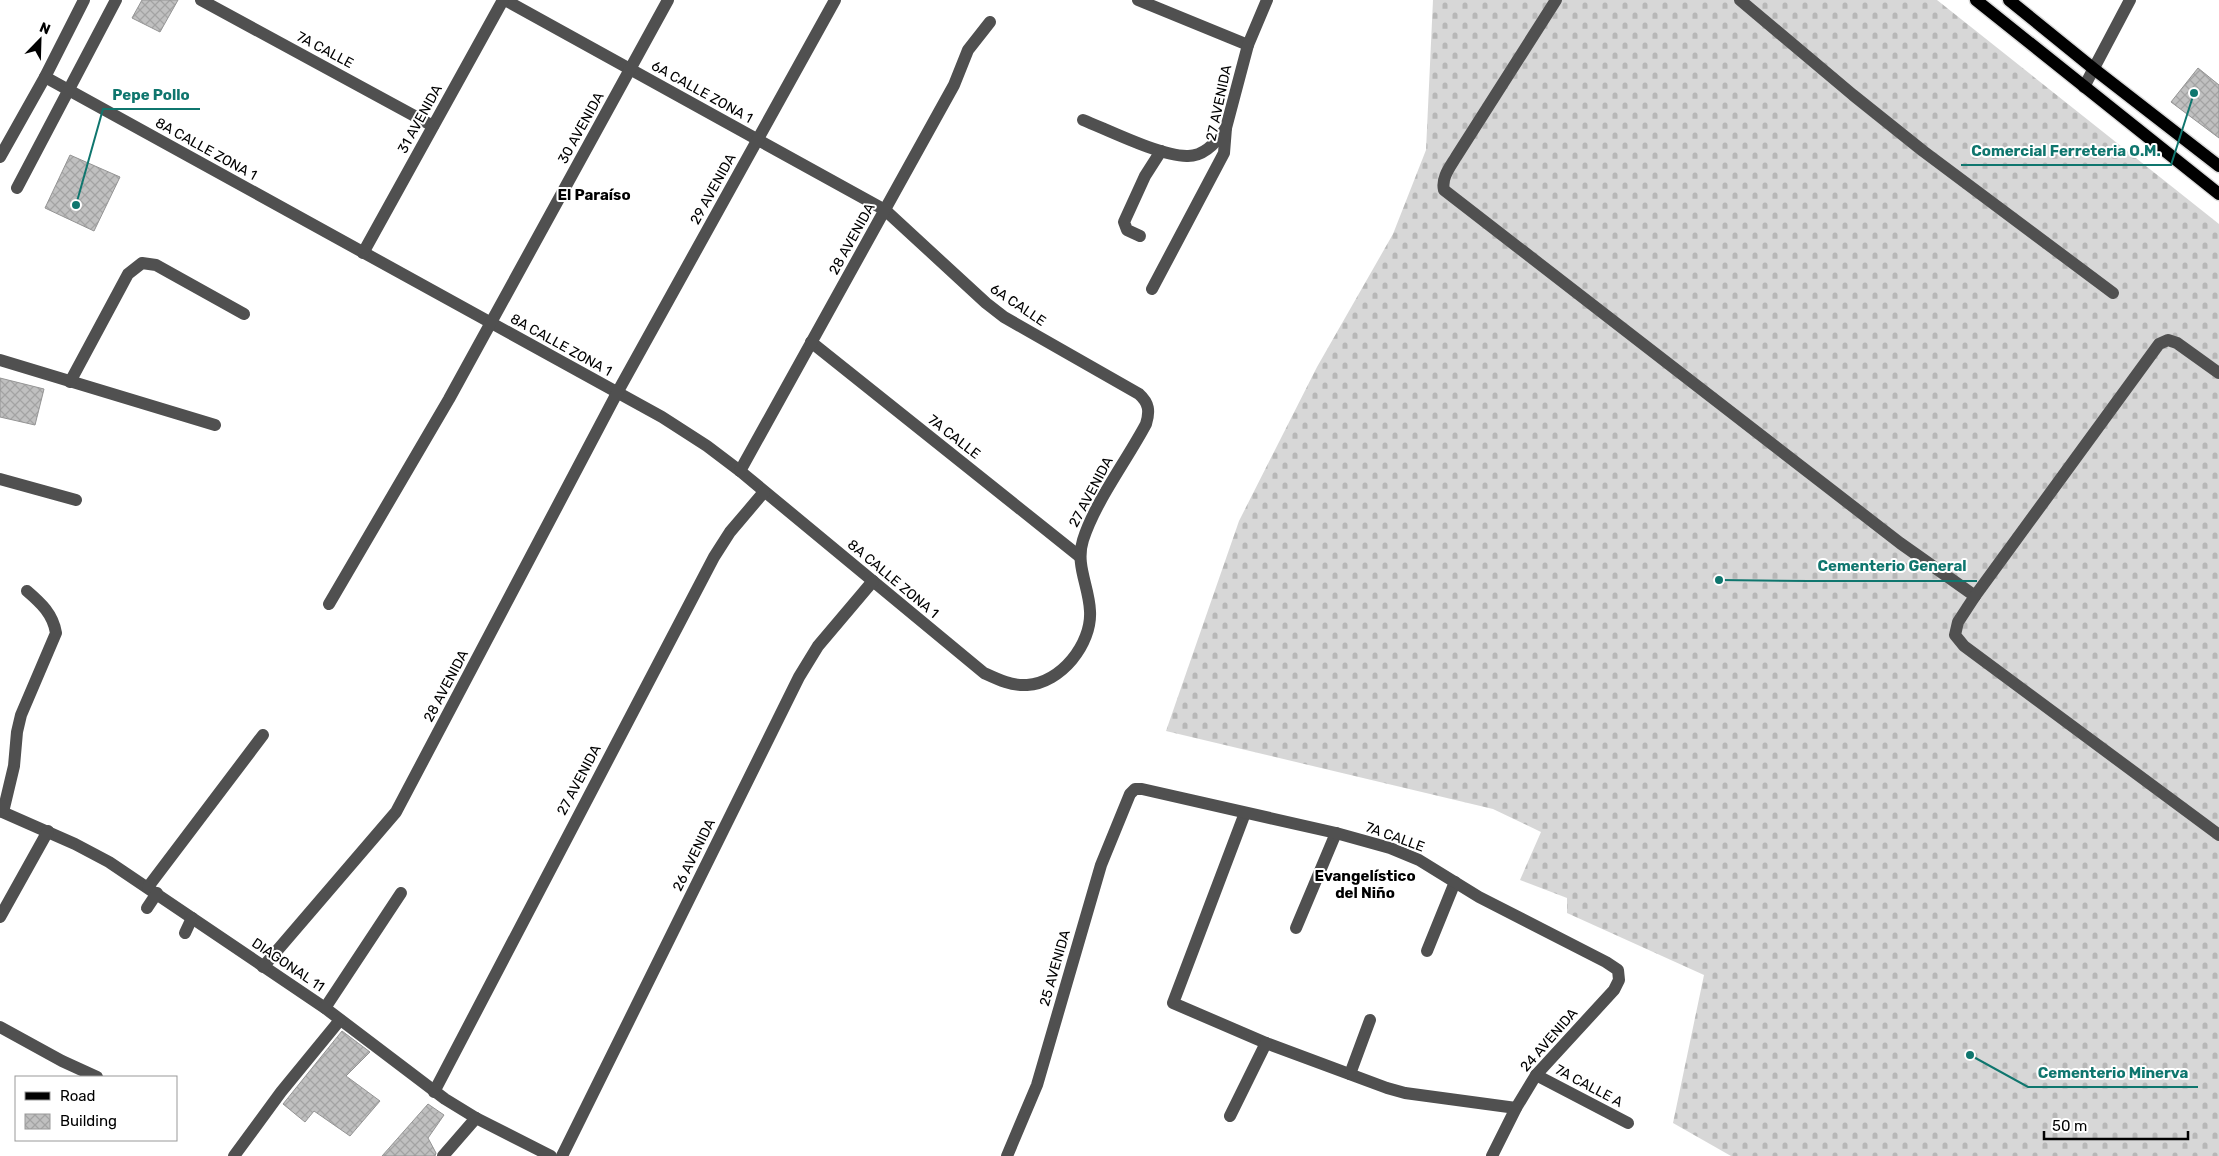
<svg xmlns="http://www.w3.org/2000/svg" width="2219" height="1156" viewBox="0 0 2219 1156" font-family="Rubik,sans-serif">
<style>
.cemetery{fill:url(#cemetery-stones)}
.building{fill:url(#building-cross-hatch);stroke:#949494}
.lines{fill:none;stroke-linecap:round;stroke-linejoin:round}
.major-casing{stroke:#dbdbdb;stroke-width:15}
.minor{stroke:#505050;stroke-width:12}
.major{stroke:#000;stroke-width:12}
.labels{text-anchor:middle;dominant-baseline:central;stroke-width:4;stroke-linejoin:round;paint-order:stroke}
.street-label{font-size:14px;fill:#000;stroke:#fff}
.neighbourhood-label{font-size:15px;font-weight:bold;fill:#000;stroke:#fff}
.leader{fill:none;stroke:#0f766e;stroke-width:2}
.callout-dot{fill:#0f766e;stroke:#fff;stroke-width:2}
.callout-label{font-size:15px;text-anchor:middle;font-weight:bold;fill:#0f766e;stroke:#fff;stroke-width:4;stroke-linejoin:round;paint-order:stroke}
</style>
<defs>
<pattern id="cemetery-stones" width="16" height="16" patternUnits="userSpaceOnUse" patternTransform="scale(1.25)"><rect width="16" height="16" fill="#d7d7d7"/><path d="M2 7V4a2 2 0 0 1 4 0v3zM10 15v-3a2 2 0 0 1 4 0v3z" fill="#b7b7b7"/></pattern>
<pattern id="building-cross-hatch" width="8" height="8" patternUnits="userSpaceOnUse" patternTransform="scale(1.25)"><rect width="8" height="8" fill="#c0c0c0"/><path d="M0 0l8 8M0 8l8-8" fill="none" stroke="#a3a3a3"/></pattern>
</defs>
<rect width="100%" height="100%" fill="#fff"/>
<path class="cemetery" d="M1433,0h504l282,224v932h-488l-58,-33 31,-148 -137,-62v-15l-47,-18 21,-48 -48,-23 -327,-78 73,-210 78,-154 76,-133 33,-84z"/>
<g class="building">
<path d="M142,0h36l-18,32 -28,-14z"/>
<path d="M2198,68l21,17v53l-48,-36z"/>
<path d="M70,155l50,22 -26,54 -49,-23z"/>
<path d="M0,378l44,11 -9,36 -35,-8z"/>
<path d="M342,1031l28,21 -24,24 34,25 -30,35 -36,-25 -9,11 -22,-18z"/>
<path d="M428,1104l16,11 -16,23 8,15 -1,3h-53z"/>
</g>
<g class="lines">
<defs>
<g id="major">
<path d="M1976,0l243,194"/>
<path d="M2009,0l85,69 125,97"/>
</g>
</defs>
<use href="#major" class="major-casing"/>
<g class="minor">
<path d="M201,0l232,126"/>
<path d="M1138,0l110,45"/>
<path d="M1556,0l-100,157c-6,10 -15,21 -12,33l456,353 75,53"/>
<path d="M1740,0l113,95 70,56 190,142"/>
<path d="M45,77l617,340 45,29 33,25 244,202c13,6 27,13 43,12 34,-2 65,-41 63,-74 -1,-25 -15,-46 -7,-71 12,-38 44,-80 63,-116 4,-13 3,-21 -7,-30l-135,-77 -18,-14 -101,-93 -380,-210"/>
<path d="M2084,87l46,-87"/>
<path d="M1083,120c25,10 79,37 105,36 17,0 29,-14 38,-28"/>
<path d="M0,157l45,-80 39,-77"/>
<path d="M17,188l99,-188"/>
<path d="M1140,236l-13,-6 -3,-8 21,-46 16,-25"/>
<path d="M363,253l140,-253"/>
<path d="M1152,289l72,-136 2,-25 22,-83 19,-45"/>
<path d="M811,342l268,214"/>
<path d="M0,360l215,65"/>
<path d="M2219,373l-42,-30 -9,-3 -9,4 -184,252 -17,26 -3,13 9,11 255,189"/>
<path d="M70,382l58,-108 14,-11 14,2 88,49"/>
<path d="M740,471l214,-386 14,-35 22,-28"/>
<path d="M0,479l76,21"/>
<path d="M329,604l120,-205 219,-399"/>
<path d="M0,811l75,33 34,18 216,146 120,91 31,19 75,38"/>
<path d="M3,812l11,-46 3,-34 4,-17 35,-82c-3,-19 -15,-30 -29,-42"/>
<path d="M1245,813l-72,190 93,40 121,45 18,5 111,15"/>
<path d="M148,887l115,-152"/>
<path d="M147,908l10,-15"/>
<path d="M0,917l48,-86"/>
<path d="M1296,928l40,-95"/>
<path d="M185,933l7,-15"/>
<path d="M1427,951l28,-69"/>
<path d="M263,967l133,-155 221,-419 218,-393"/>
<path d="M325,1008l76,-115"/>
<path d="M0,1027l62,34 35,16"/>
<path d="M1350,1074l20,-54"/>
<path d="M1536,1075l92,48"/>
<path d="M434,1092l280,-535 16,-25 34,-40"/>
<path d="M1230,1116l36,-73"/>
<path d="M234,1156l47,-64 59,-72"/>
<path d="M443,1156l33,-38"/>
<path d="M562,1156l237,-479 19,-31 55,-65"/>
<path d="M1007,1156l30,-71 64,-220 29,-71 5,-5h7l194,44 54,15 29,12 60,37 127,65 12,8 1,10 -5,10 -78,85 -20,33 -24,48"/>
</g>
<use href="#major" class="major"/>
</g>
<g class="labels">
<g class="street-label">
<text transform="translate(325 50) rotate(28)">7A CALLE</text>
<text transform="translate(702 92) rotate(29)">6A CALLE ZONA 1</text>
<text transform="translate(1219 103) rotate(-78)">27 AVENIDA</text>
<text transform="translate(420 119) rotate(-61)">31 AVENIDA</text>
<text transform="translate(581 128) rotate(-61)">30 AVENIDA</text>
<text transform="translate(206 149) rotate(29)">8A CALLE ZONA 1</text>
<text transform="translate(713 189) rotate(-61)">29 AVENIDA</text>
<text transform="translate(852 239) rotate(-61)">28 AVENIDA</text>
<text transform="translate(1018 305) rotate(34)">6A CALLE</text>
<text transform="translate(561 345) rotate(29)">8A CALLE ZONA 1</text>
<text transform="translate(954 437) rotate(38)">7A CALLE</text>
<text transform="translate(1091 492) rotate(-62)">27 AVENIDA</text>
<text transform="translate(893 579) rotate(40)">8A CALLE ZONA 1</text>
<text transform="translate(446 686) rotate(-62)">28 AVENIDA</text>
<text transform="translate(579 780) rotate(-62)">27 AVENIDA</text>
<text transform="translate(1395 837) rotate(20)">7A CALLE</text>
<text transform="translate(694 855) rotate(-64)">26 AVENIDA</text>
<text transform="translate(288 965) rotate(34)">DIAGONAL 11</text>
<text transform="translate(1055 968) rotate(-74)">25 AVENIDA</text>
<text transform="translate(1549 1040) rotate(-49)">24 AVENIDA</text>
<text transform="translate(1589 1086) rotate(28)">7A CALLE A</text>
</g>
<g class="neighbourhood-label">
<text x="594" y="195">El Paraíso</text>
<text x="1365" y="876">Evangelístico<tspan x="1365" dy="17">del Niño</tspan></text>
</g>
</g>
<path class="leader" d="M76 205L103 109H200M2194 93L2171 165H1961M1719 580L1808 581H1977M1970 1055L2028 1087H2198"/>
<g class="callout-dot">
<circle cx="76" cy="205" r="5"/>
<circle cx="2194" cy="93" r="5"/>
<circle cx="1719" cy="580" r="5"/>
<circle cx="1970" cy="1055" r="5"/>
</g>
<g class="callout-label">
<text x="151" y="100">Pepe Pollo</text>
<text x="2066" y="156">Comercial Ferreteria O.M.</text>
<text x="1892" y="571">Cementerio General</text>
<text x="2113" y="1078">Cementerio Minerva</text>
</g>
<rect x="15" y="1076" width="162" height="65" fill="#ffffff" stroke="#999999"/>
<rect x="25" y="1092" width="25" height="8" fill="#000000" stroke="#999999"/>
<text x="60" y="1101" font-size="15" fill="#000000">Road</text>
<rect x="25" y="1114" width="25" height="15" fill="url(#building-cross-hatch)" stroke="#999999"/>
<text x="60" y="1126" font-size="15" fill="#000000">Building</text>
<g transform="translate(40 40) rotate(23)" stroke="#ffffff" stroke-width="4" paint-order="stroke">
<path d="M0-4L9 19L0 12L-9 19Z" fill="#000000"/>
<text y="-8" font-size="14" font-weight="bold" text-anchor="middle" fill="#000000">N</text>
</g>
<path d="M2044 1131v8h144v-8" fill="none" stroke="#000000" stroke-width="2.5"/>
<text x="2052" y="1131" font-size="15" fill="#000000" stroke="#ffffff" stroke-width="4" paint-order="stroke">50 m</text>
</svg>
